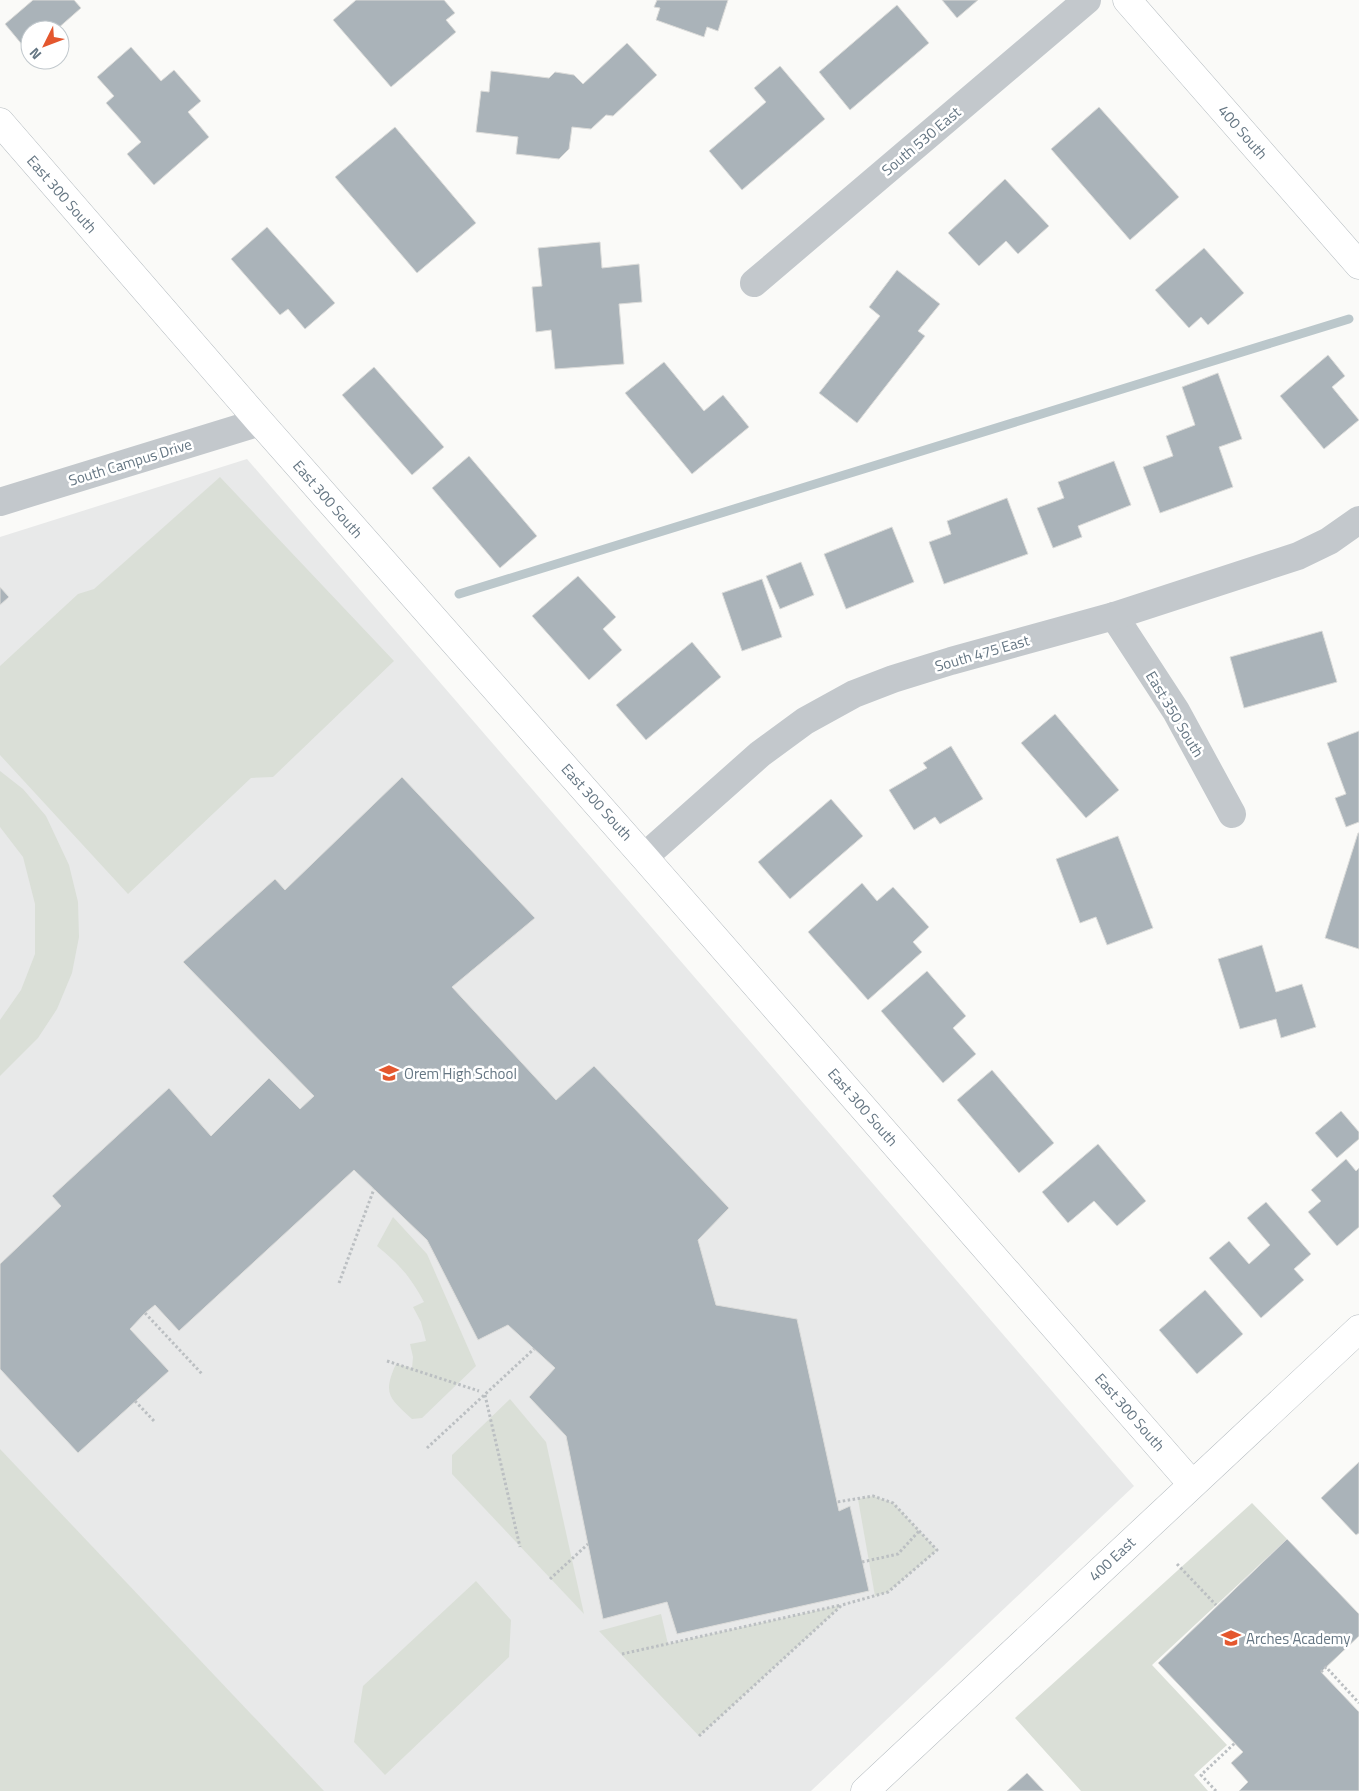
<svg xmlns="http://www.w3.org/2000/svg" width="1359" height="1791" viewBox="0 0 1359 1791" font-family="'Titillium Web',sans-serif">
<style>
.built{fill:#e8e9e9}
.green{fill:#dadfd7}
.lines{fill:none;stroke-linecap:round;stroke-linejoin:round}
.stream{stroke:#bbc7cb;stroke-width:9}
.building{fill:#aab3b9;stroke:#dcdcda}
.secondary-casing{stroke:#b3babf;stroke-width:29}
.path{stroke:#bbbfc2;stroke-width:3;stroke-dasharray:2.5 2.5;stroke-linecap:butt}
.street{stroke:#c3c8cc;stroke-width:28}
.secondary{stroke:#fff;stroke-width:28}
.labels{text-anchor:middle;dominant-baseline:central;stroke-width:5;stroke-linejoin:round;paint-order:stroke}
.street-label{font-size:15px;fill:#657683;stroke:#fff}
.poi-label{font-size:15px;fill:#657683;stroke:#fff;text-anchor:start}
</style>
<rect width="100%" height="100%" fill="#fafaf8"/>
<path class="built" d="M247,459l887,1027 -323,305h-811v-1254z"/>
<g class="green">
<path d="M220,477l174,184 -121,116 -22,1 -123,116 -128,-139v-89l78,-72 16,-5z"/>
<path d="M0,771l23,18 23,27 23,49 9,37 1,35 -7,36 -15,36 -19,29 -38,38v-56l21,-30 14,-36v-50l-12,-47 -23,-30z"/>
<path d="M393,1217l34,37 49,112 -54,52 -10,1c-22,-21 -30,-24 -16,-55l16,4 1,-11 -3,-13 16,-3 -5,-19 -8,-15 11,-5c-14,-26 -25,-38 -47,-56z"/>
<path d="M510,1399l36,43 38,172 -132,-140v-19z"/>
<path d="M0,1449l324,342h-324z"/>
<path d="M873,1496l20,7 44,47 -49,42 -13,4 -17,-97z"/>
<path d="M1252,1503l35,36 -135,126 75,80 -33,30 14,16h-127l-66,-73z"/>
<path d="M476,1581l35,39 -2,37 -124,118 -31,-33 9,-56z"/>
<path d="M842,1605l-143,131 -100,-105 62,-17 7,30z"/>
</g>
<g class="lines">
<path class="stream" d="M459,594l890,-275"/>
</g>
<g class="building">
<path d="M33,0h41l7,8 -25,22h-26l-1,23 -24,-29z"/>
<path d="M356,0h88l11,13 -9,7 10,12 -65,55 -58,-67z"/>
<path d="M657,0h71l-10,31 -11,-4 -3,10 -48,-17 4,-12 -6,-1z"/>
<path d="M942,0h36l-21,18z"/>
<path d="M897,5l32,38 -79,67 -31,-38z"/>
<path d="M627,43l30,32 -44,41 -7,-1 -15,14 -19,-2 -3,22 -10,10 -43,-5 2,-17 -42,-5 5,-41 8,1 2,-21 58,7 6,-6 19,3 9,9z"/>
<path d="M131,47l30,34 13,-11 27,31 -13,11 21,25 -55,48 -27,-31 14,-12 -35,-39 8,-7 -17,-19z"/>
<path d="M780,66l45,53 -83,71 -33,-39 57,-49 -12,-14z"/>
<path d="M1099,107l80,90 -49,43 -79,-91z"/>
<path d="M395,127l81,96 -59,50 -82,-96z"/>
<path d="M1005,179l44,47 -31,28 -12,-13 -27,25 -31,-33z"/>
<path d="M267,227l68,76 -30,26 -17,-20 -8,6 -49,-56z"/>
<path d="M600,242l2,26 37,-4 3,38 -23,2 5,60 -69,5 -4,-39 -15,2 -4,-45 10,-1 -4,-38z"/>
<path d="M1204,248l40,45 -36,32 -7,-8 -12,11 -34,-38z"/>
<path d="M897,270l43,34 -22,27 7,5 -68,87 -38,-30 61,-77 -11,-9z"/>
<path d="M1328,355l17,21 -13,11 27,33 -35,29 -44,-53z"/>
<path d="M664,362l40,49 19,-16 26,32 -57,47 -67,-81z"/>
<path d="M374,367l70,80 -32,28 -70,-80z"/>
<path d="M1218,373l24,66 -23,8 14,40 -73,26 -17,-46 30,-11 -7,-20 29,-11 -13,-38z"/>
<path d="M469,456l68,80 -37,32 -68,-80z"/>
<path d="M1114,461l17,44 -53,21 4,11 -29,11 -16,-40 27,-10 -6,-16z"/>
<path d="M1007,498l21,56 -84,30 -15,-42 22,-8 -4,-13z"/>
<path d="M892,527l22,55 -68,27 -22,-55z"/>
<path d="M801,562l13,33 -34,14 -14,-33z"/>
<path d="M578,576l38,41 -13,12 19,21 -33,30 -57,-64z"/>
<path d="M762,579l20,58 -40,14 -20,-58z"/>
<path d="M0,587l9,10 -9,8z"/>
<path d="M1322,631l15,51 -93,26 -14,-51z"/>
<path d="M692,642l29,35 -75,63 -30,-35z"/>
<path d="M1055,714l64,76 -33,28 -65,-75z"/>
<path d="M1359,731v91l-13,5 -11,-29 11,-4 -19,-51z"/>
<path d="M951,746l32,53 -43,25 -5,-7 -21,13 -25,-40 38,-22 -4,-5z"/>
<path d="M402,777l133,141 -83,69 104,113 38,-34 135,142 -31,32 18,65 81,14 42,192 11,-5 19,85 -192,43 -10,-32 -64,17 -37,-183 -37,-39 26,-29 -47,-43 -30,15 -51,-100 -73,-70 -175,161 -24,-26 -10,8 -15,16 39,42 -91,82 -78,-84v-105l61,-58 -9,-10 117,-108 42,48 58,-58 31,31 14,-13 -131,-134 92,-83 10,11z"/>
<path d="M831,799l32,37 -73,63 -32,-37z"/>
<path d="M1358,833h1v116l-34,-11z"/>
<path d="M1118,836l35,92 -46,17 -11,-28 -16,6 -24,-64z"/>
<path d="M862,883l15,18 16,-14 36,40 -16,15 9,10 -54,48 -60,-68z"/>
<path d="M1262,945l14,47 26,-8 14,43 -35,11 -5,-19 -36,10 -22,-70z"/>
<path d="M927,971l39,45 -13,12 23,26 -33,29 -62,-72z"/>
<path d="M992,1070l62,73 -35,30 -62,-73z"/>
<path d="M1341,1111l18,21v7l-22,19 -22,-25z"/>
<path d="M1098,1144l48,57 -29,25 -23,-25 -26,22 -26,-31z"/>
<path d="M1346,1159l10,12 3,-3v59l-22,19 -29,-34 13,-11 -10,-11z"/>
<path d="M1266,1202l45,52 -17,15 10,11 -43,38 -52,-60 20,-17 20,23 21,-19 -23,-27z"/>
<path d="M1205,1290l38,44 -46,40 -38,-44z"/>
<path d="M1359,1462v71l-3,2 -35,-37z"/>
<path d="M1287,1539l72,75v22l-38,36 38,40v79h-120l9,-9 -17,-19 12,-11 -85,-89z"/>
<path d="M1027,1773l17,18h-37z"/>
</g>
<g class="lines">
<defs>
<g id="secondary">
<path d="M1127,0l232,265"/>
<path d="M0,122l260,300 384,435 548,627"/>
<path d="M865,1791l494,-462"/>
</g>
</defs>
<use href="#secondary" class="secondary-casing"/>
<g class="path">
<path d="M339,1283l35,-94"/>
<path d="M145,1313l58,62"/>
<path d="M387,1361l92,30"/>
<path d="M485,1395l35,152"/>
<path d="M135,1401l19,20"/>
<path d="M427,1448l107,-99"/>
<path d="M862,1562l36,-8 21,-23"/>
<path d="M1177,1564l39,41"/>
<path d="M550,1579l38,-35"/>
<path d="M622,1654l219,-49"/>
<path d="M1321,1672l5,-5 33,36"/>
<path d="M699,1736l143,-131 46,-13 49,-42 -44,-47 -20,-7 -36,6"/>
<path d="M1216,1791l-15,-16 34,-32"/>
</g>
<g class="street">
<path d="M754,283l333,-283"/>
<path d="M0,502l260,-80"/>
<path d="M1114,616l62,95 56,103"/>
<path d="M644,857l116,-103 45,-33 49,-27 39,-15 58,-18 163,-45 184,-60 31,-15 30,-21"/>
</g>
<use href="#secondary" class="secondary"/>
</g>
<defs>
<symbol id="school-bare" viewBox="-9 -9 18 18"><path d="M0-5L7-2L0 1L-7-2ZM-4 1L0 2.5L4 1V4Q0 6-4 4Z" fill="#e4572e" stroke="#fff" stroke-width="2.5" paint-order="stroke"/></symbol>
</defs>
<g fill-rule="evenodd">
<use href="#school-bare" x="375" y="1059" width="28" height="28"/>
<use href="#school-bare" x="1217" y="1624" width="28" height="28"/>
</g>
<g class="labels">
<g class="street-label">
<text transform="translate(1243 132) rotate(49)">400 South</text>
<text transform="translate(921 141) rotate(-40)">South 530 East</text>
<text transform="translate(62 194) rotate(49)">East 300 South</text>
<text transform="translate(130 462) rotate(-17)">South Campus Drive</text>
<text transform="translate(328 499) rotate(49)">East 300 South</text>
<text transform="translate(982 653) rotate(-16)">South 475 East</text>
<text transform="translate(1175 714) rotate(59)">East 350 South</text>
<text transform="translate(597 802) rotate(48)">East 300 South</text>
<text transform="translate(863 1107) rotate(49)">East 300 South</text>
<text transform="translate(1130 1412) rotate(49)">East 300 South</text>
<text transform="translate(1112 1559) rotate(-43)">400 East</text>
</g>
<g class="poi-label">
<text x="404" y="1073">Orem High School</text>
<text x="1246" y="1638">Arches Academy</text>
</g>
</g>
<g transform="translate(45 45) rotate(228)"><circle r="24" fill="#ffffff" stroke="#c1c8cd"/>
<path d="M0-4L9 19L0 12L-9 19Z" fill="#e4572e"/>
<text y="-8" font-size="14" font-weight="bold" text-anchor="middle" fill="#657683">N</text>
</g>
</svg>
